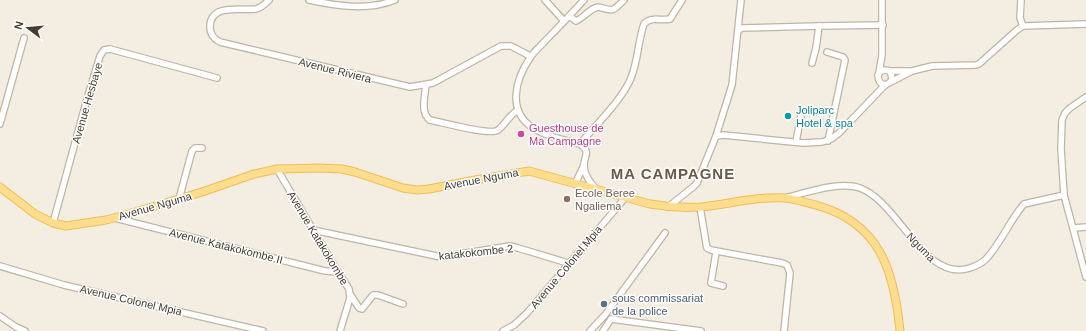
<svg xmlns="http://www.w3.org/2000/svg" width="1086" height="331" viewBox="0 0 1086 331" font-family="Arial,sans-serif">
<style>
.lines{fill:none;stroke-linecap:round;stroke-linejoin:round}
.minor-casing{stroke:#bfb5a4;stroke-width:8}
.major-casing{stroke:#efbe54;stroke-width:9}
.minor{stroke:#fff;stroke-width:5.5}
.major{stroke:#ffdd8e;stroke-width:7}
.culture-dot{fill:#0f9aa8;stroke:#fff;stroke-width:1.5}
.hotel-dot{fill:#d1479c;stroke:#fff;stroke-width:1.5}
.education-dot{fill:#8d6e63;stroke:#fff;stroke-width:1.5}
.service-dot{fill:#5c6f8a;stroke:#fff;stroke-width:1.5}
.labels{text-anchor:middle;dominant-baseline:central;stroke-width:3;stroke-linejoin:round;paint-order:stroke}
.street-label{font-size:11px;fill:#453d32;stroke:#fff}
.culture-label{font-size:11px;fill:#0d838f;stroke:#fff;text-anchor:start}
.hotel-label{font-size:11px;fill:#b23c85;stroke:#fff;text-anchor:start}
.education-label{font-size:11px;fill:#785e54;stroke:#fff;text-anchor:start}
.service-label{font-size:11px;fill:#4e5e75;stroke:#fff;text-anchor:start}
.district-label{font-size:15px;font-weight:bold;letter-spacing:1px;fill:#685b48;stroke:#fff}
</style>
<rect width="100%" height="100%" fill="#f3ede2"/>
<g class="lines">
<defs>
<g id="minor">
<path d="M269,0c-4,4 -8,8 -13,9 -16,2 -46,-6 -46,18 0,7 4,12 10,15l190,45 23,-4 68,-37h10l19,10"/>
<path d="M309,0c29,6 58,11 86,0"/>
<path d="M545,0l19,21"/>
<path d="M584,0c-12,13 -25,27 -38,40 -5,6 -12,11 -16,18 -15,22 -23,53 3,70 14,9 32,12 47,16 12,9 3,12 4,23 1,9 6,15 12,22"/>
<path d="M1021,0l-1,18 3,8"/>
<path d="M569,16l7,5c7,-3 12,-10 19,-13 6,-3 12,4 19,1 3,-2 7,-6 10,-9"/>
<path d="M739,30l3,-2 77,-2 64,-1"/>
<path d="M827,52l16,5 2,3 -17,81"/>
<path d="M812,63l4,-15 3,-22"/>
<path d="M890,71h19"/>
<path d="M879,73l3,-18v-55"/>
<path d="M426,85c-1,11 -6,28 4,35 11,2 61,16 68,10 8,-6 11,-15 20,-20"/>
<path d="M885,85c-5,-1 -7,-4 -7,-10 2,-5 6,-6 12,-4l2,7 -1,3"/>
<path d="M1086,97l-16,11 -5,5 -3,7 -1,29 3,46 22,82"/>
<path d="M0,124l24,-86"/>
<path d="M716,136l7,-1 80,8 19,-1 9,-3 8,-6 46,-48 27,-14 20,-5 44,-1 3,-1 38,-34 6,-4 63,-2"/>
<path d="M796,142l5,-27"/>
<path d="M580,144c15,-18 42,-44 51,-66 7,-17 7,-37 13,-54 7,-8 17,-3 26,-5l12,-19"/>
<path d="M277,169l61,103 11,17 1,9 -10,33"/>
<path d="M575,184l9,-19"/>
<path d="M788,197c20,-5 52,-16 72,-9 39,14 64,95 110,80 6,-2 12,-5 16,-9 15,-16 24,-39 38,-55l40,-9"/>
<path d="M179,199l13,-48 3,-3h7"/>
<path d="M668,207l25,-20 4,-4 19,-47 16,-51 9,-85"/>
<path d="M700,207l6,36 1,5 4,2 71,13 5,2 3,8 -6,58"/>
<path d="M115,218l210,53 13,1"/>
<path d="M53,223l34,-124 13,-43 4,-6 6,-1 107,29"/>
<path d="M1074,228l12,-1"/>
<path d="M313,230l128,27 69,-11 8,2 50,15"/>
<path d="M716,252l-5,31 12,3"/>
<path d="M0,266l64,19 199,46"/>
<path d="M350,294l9,14 3,1 11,-14h5l25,9"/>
<path d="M0,316l16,11 9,4"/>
<path d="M503,331l11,-6 13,-12 98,-115"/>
<path d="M590,331l15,-16 60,-82"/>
<path d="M603,331l8,-12 90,12"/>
</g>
<path id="major" d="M0,187l35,27 18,9 13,3 40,-6 23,-6 73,-22 52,-18 23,-5 43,-1 22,1 13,3 48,16 14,2 12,-1 46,-9 54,-9 121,33c17,3 34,4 51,3 28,-3 57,-11 85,-9 10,1 20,5 30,7 64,18 78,65 84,126"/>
</defs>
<use href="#minor" class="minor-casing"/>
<use href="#major" class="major-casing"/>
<use href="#minor" class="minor"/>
<use href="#major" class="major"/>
</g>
<circle class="culture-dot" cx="788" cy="116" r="4"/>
<circle class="hotel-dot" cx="521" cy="134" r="4"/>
<circle class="education-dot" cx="567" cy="199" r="4"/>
<circle class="service-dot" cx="604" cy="304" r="4"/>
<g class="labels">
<g class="street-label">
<text transform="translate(335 70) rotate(14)">Avenue Riviera</text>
<text transform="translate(87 103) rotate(-74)">Avenue Hesbaye</text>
<text transform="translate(481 179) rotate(-11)">Avenue Nguma</text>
<text transform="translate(155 206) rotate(-16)">Avenue Nguma</text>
<text transform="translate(318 238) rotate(59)">Avenue Katakokombe</text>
<text transform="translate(226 246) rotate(14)">Avenue Katakokombe II</text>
<text transform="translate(921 247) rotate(46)">Nguma</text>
<text transform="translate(476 252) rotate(-6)">katakokombe 2</text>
<text transform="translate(566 267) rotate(-50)">Avenue Colonel Mpia</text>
<text transform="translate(131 300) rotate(13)">Avenue Colonel Mpia</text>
</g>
<g class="culture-label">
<text x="796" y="110">Joliparc<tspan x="796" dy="13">Hotel &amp; spa</tspan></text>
</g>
<g class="hotel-label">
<text x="529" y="128">Guesthouse de<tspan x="529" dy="13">Ma Campagne</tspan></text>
</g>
<g class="education-label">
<text x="575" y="193">Ecole Beree<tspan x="575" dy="13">Ngaliema</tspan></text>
</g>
<g class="service-label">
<text x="612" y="298">sous commissariat<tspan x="612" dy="13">de la police</tspan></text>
</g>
<g class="district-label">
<text x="673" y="173">MA CAMPAGNE</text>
</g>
</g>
<g transform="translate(28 28) rotate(286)" stroke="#ffffff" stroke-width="3" paint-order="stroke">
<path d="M0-3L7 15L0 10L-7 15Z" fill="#453d32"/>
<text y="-6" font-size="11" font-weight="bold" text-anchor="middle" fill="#453d32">N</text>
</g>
</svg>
